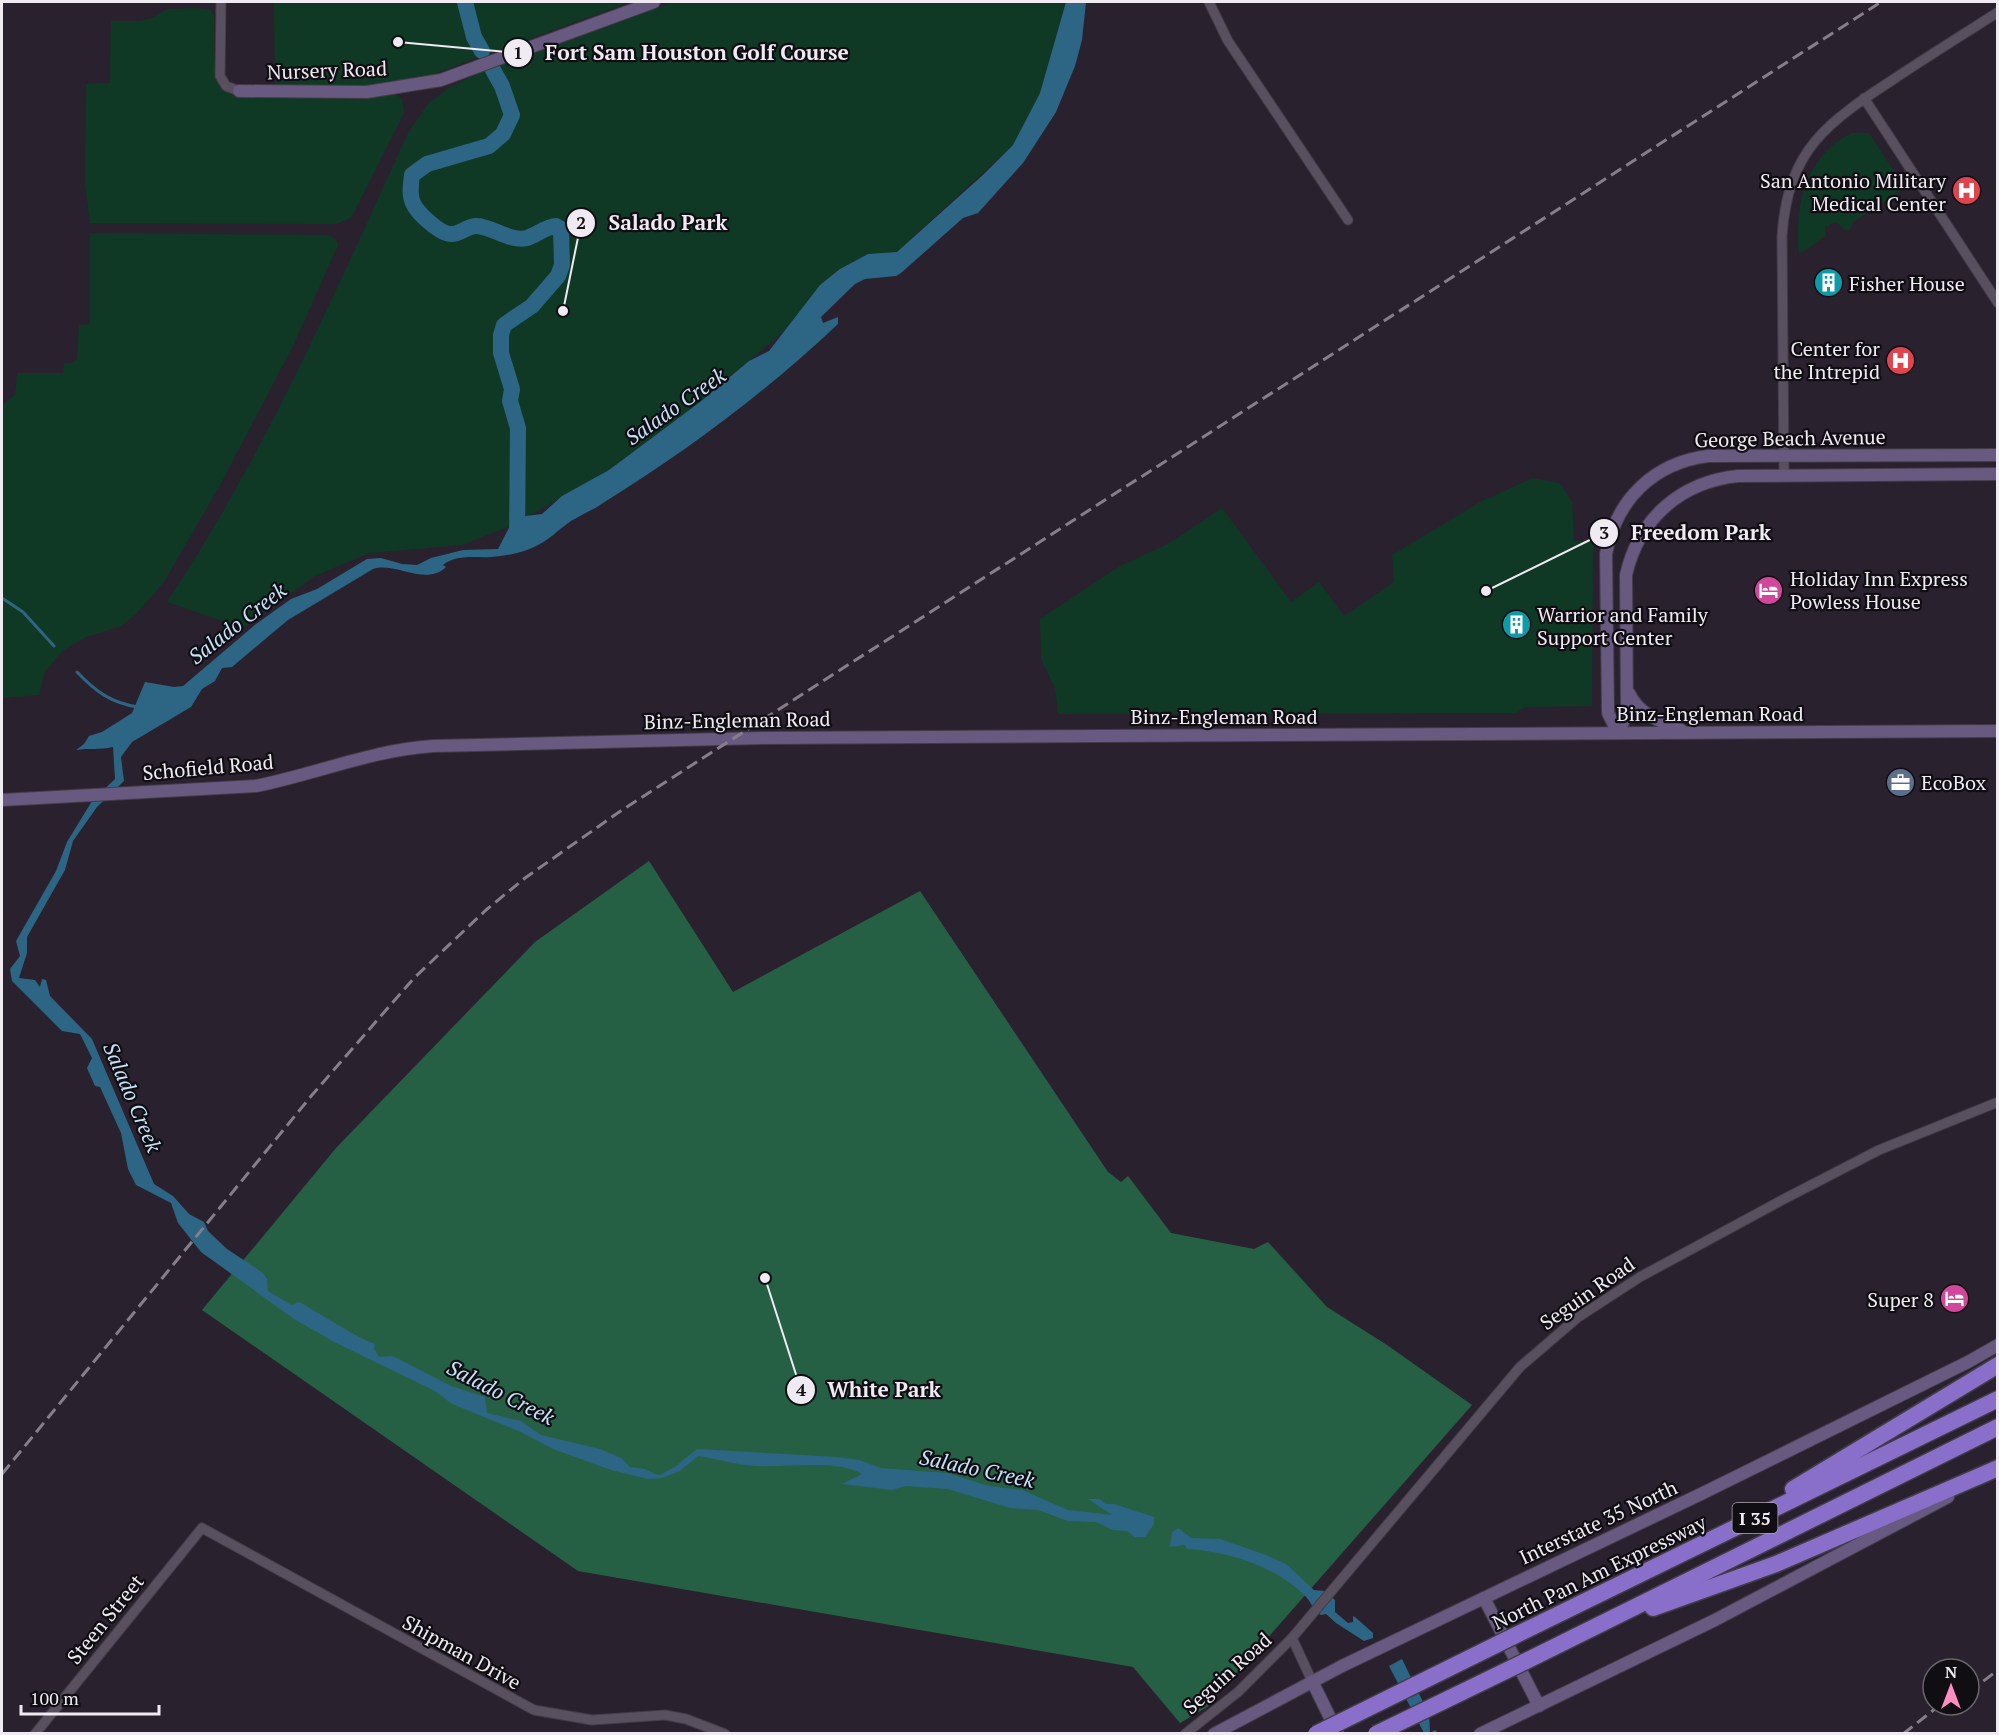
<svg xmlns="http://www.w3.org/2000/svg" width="1999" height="1735" viewBox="0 0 1999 1735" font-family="'PT Serif',serif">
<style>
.green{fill:#0f3925}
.forest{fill:#266044}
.water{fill:#2d6584}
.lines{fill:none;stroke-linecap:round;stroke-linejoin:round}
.stream{stroke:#2d6584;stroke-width:3}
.river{stroke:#2d6584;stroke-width:16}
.street-casing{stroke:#433c47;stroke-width:11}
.secondary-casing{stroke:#433c47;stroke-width:14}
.highway-casing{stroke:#433c47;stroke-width:19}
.street{stroke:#59505f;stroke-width:9}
.secondary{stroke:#67597f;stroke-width:12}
.highway{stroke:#896eca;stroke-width:16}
.rail{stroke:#867e8a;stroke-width:3;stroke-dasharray:12 6;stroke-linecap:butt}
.highway-bridge-casing{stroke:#433c47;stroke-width:19;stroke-linecap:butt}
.highway-bridge{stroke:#896eca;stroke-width:16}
.labels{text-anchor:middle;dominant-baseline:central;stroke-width:4.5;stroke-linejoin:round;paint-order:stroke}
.shield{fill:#100d13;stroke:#ada8b0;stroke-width:1.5}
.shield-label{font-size:18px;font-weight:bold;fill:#f0eaf3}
.street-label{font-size:20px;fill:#f0eaf3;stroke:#100d13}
.poi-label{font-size:20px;fill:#f0eaf3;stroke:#100d13;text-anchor:start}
.water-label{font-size:21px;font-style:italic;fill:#c4e3f7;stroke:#100d13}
.leader{fill:none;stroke:#f0eaf3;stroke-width:2}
.callout-dot{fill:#f0eaf3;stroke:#100d13;stroke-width:2}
.mark-label{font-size:18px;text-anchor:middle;font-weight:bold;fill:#111}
.callout-label{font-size:21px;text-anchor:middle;font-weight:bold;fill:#f0eaf3;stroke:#100d13;stroke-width:4.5;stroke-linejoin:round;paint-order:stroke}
</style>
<rect width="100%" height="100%" fill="#2a212f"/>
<g class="green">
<path d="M274,2h356l-199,73 -66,11h-90z"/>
<path d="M675,2h391l-26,91 -27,52 -116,107 -29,2 -48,31 -32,43 -88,74 -91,68 -94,54 -53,21 -93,8 -54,23 -72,52 -76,-26c96,-144 169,-311 241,-469l19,-28 20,-16 46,-23z"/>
<path d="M196,8l15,2 3,6c1,24 -3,53 8,75l14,5 158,-2 8,4 2,15 -53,105 -15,6 -246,-1 -5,-39 1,-100 24,-1 1,-62h29l12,-3 15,-9z"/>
<path d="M1851,133h18l36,55 -52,34 -3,8h-5l-9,-8 -11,5 1,9 -27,18c-4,-50 5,-95 52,-121z"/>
<path d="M90,233l239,2 7,5 2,5 -43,97 -76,145 -55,95 -28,32 -15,12 -37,12 -20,12 -19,21 -6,24 -37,3v-293l13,-11 2,-21h46l1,-10h7l6,-4 2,-34 11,-1z"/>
<path d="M1533,478l27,5 12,19 2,39h19l-1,165 -67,1 -9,6 -458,1 -3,-26 -14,-29 -1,-40 80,-53 50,-23 52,-35 69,94 28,-20 25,34 50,-34 -2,-27 88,-53z"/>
</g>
<path class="forest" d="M649,861l84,131 187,-101 188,281 13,10 7,-6 43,57 83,16 14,-7 59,65 60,38 85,60 -265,302 -27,16 -47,-56 -555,-96 -376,-261 134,-162 199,-206z"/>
<g class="water">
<path d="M1066,2h20l-4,38 -7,26 -19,46 -33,51 -45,50 -15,5 -62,55 -5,3 -31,3 -10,5 -34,33 2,6 15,-6v7c-72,68 -151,127 -235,179 -10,7 -22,12 -32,18 -13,9 -23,20 -37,26 -12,6 -28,9 -43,10 -16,1 -34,-3 -48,8l3,2c-20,20 -51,-6 -73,2l-85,51 -56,47 -10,1 -7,13 -13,8 -11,18 -59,35 -11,15 3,24 -27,26 -24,34 -8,29 -38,67v16l-8,25 16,2 5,7 2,-8 4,1 4,16 42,43 62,145 19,12 16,18 15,8 4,9 19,18 36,24 4,6 1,12 24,14 7,-3c23,12 54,34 76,42l-1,5 5,8 14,-1 58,30 34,11 2,16 34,8 20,14 59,14 21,9 9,9 15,2 10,5 5,1 16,-9 21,-17 140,8 22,3 22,8 66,5 42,13 33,4 46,20 44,5 -24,-16h11l7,5h8l40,13v7l-9,13h-10l-8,-6 -14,-1 -17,-8 -28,-1 -30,-11 -28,-2 -62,-19 -42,-3 -14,4 -50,-6 20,-10c-25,-15 -75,-6 -105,-8 -21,-1 -39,-7 -59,-10l-18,15 -18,7 -14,1 -37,-9 -58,-21 -32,-17 -69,-28 -17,-13 -101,-49 -40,-23 -93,-67 -23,-29 -7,-20 -35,-18 -8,-16 -7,-36 -21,-46 -5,-1 -8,-18 5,-10 -12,-24 -18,-3 -50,-50 -2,-12 10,-13 -4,-15 40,-70 11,-29 25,-41 23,-22 -2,-32c-14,3 -24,1 -37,3l8,-6 5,-8 13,-4 30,-19 13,-31 29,5 9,-1 73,-62 35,-25 26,-10 50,-30 14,-1 21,6 15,1 14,-7 32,-8 35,-1 14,-27 14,-6 16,-2 20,-18 47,-26 91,-68 49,-41 20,-10 51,-66 20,-16 28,-15 29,-2 87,-78 29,-29 27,-52z"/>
<path d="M1178,1528l13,10 29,1 46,16 20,9 28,26 11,1 10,9v12l13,11 5,-1v-6l2,1 18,16v5l-9,3 -28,-18 -10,-9 -5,1c-10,-7 -8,-10 -14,-17 -29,-31 -79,-47 -120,-49l-2,-4 -15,2 2,-15z"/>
<path d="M1402,1659l27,55 1,19 5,-3 3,3h-14l-35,-67z"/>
</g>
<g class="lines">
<g class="stream">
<path d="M2,598l21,14 31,34"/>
<path d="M77,672c18,19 34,31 61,35"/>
</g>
<g class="river">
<path d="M465,2l9,35 8,14"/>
<path d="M493,70l9,16 10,29 -9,19 -14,12 -62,18 -15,11c-1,9 -3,19 1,28 4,10 27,31 38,31 9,1 17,-9 26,-8 16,1 33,16 50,12 10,-3 18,-11 29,-12l5,3 1,36 -4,11 -26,30 -28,19 -3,10v18l11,36 -2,12 8,27 -1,114"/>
</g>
<defs>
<g id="street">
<path d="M221,2l-1,74 6,10 13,5"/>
<path d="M1209,2l19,39 120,179"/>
<path d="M1864,98l134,205"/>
<path d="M1784,475l-2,-239c6,-88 46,-114 115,-159 33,-22 67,-43 101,-65"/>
<path d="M1292,1638l20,43"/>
<path d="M35,1734l167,-206 332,182 58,10 73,-5 21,4 39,15"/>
<path d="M1185,1734l53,-42 54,-54 228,-271 57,-49 63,-41 144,-78 95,-49 119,-48"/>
</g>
<g id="secondary">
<path d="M239,91l128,1 74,-12 213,-78"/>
<path d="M1629,693c10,22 31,28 52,37"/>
<path d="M1618,733l-10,-20 -2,-159c10,-55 48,-91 102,-98l290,-1"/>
<path d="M1618,733l9,-19 -1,-139c13,-57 55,-93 112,-99l260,-2"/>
<path d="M2,800l254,-14c60,-12 116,-36 177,-40l329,-8 1236,-7"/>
<path d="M1484,1598l55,108"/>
<path d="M1312,1681l26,53"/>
<path d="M1214,1734l128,-68 359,-172 267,-132 30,-17"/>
<path d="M1480,1734l235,-114 233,-123"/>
</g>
<g id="highway">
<path d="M1793,1489l205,-124"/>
<path d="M1653,1608l123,-44 222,-96"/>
<path d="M1512,1637l486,-238"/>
<path d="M1524,1662l474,-235"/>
</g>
</defs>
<use href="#street" class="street-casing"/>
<use href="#secondary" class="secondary-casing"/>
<use href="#highway" class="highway-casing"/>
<use href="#street" class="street"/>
<use href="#secondary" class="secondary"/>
<use href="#highway" class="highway"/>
<g class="rail">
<path d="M2,1474l310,-379 102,-117 72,-68 39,-32 97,-68 1259,-808"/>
<path d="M1969,1692l29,-22"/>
<path d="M1903,1734l37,-29"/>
</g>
<defs>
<g id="highway-bridge">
<path d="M1316,1734l196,-97"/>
<path d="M1376,1734l148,-72"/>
</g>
</defs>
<use href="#highway-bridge" class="highway-bridge-casing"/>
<use href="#highway-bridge" class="highway-bridge"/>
</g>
<defs>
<symbol id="hospital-disc" viewBox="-11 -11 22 22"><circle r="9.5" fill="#e0444e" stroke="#100d13"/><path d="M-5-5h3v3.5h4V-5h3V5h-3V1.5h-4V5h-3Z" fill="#fff"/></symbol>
<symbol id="building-disc" viewBox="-11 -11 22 22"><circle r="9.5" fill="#0f9aa8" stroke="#100d13"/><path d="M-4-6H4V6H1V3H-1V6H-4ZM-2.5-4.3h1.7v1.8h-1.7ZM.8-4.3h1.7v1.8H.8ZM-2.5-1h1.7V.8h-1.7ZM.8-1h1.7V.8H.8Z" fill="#fff"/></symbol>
<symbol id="hotel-disc" viewBox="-11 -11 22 22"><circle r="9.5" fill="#d1479c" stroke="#100d13"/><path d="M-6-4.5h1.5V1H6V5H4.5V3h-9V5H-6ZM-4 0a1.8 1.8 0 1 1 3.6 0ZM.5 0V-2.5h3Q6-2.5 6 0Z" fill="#fff"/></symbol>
<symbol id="office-disc" viewBox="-11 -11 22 22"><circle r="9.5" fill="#5c6f8a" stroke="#100d13"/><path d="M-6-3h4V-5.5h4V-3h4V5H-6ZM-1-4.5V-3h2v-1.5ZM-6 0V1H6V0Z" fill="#fff"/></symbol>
</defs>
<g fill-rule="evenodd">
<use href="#hospital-disc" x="1950" y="174" width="33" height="33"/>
<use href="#building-disc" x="1812" y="266" width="33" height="33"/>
<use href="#hospital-disc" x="1884" y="344" width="33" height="33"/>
<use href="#hotel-disc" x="1752" y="574" width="33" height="33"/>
<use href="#building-disc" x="1500" y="608" width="33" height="33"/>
<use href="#office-disc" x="1884" y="766" width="33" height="33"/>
<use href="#hotel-disc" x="1938" y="1282" width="33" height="33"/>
</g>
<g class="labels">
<rect class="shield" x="1732.5" y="1503" width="45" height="30" rx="4.5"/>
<g class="shield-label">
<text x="1755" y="1518">I 35</text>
</g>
<g class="street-label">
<text transform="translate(327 70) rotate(-2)">Nursery Road</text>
<text transform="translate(1790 438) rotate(-1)">George Beach Avenue</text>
<text x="1710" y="713">Binz-Engleman Road</text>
<text x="1224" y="716">Binz-Engleman Road</text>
<text transform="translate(737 720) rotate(-1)">Binz-Engleman Road</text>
<text transform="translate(208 767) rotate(-5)">Schofield Road</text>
<text transform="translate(1587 1293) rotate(-35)">Seguin Road</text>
<text transform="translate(1598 1522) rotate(-25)">Interstate 35 North</text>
<text transform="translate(1599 1572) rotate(-26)">North Pan Am Expressway</text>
<text transform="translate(105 1619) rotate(-51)">Steen Street</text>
<text transform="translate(462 1652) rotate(29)">Shipman Drive</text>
<text transform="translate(1227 1673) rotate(-42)">Seguin Road</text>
</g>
<g class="poi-label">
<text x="1946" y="180" text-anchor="end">San Antonio Military<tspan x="1946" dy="23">Medical Center</tspan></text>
<text x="1849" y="283">Fisher House</text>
<text x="1880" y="348" text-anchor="end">Center for<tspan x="1880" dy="23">the Intrepid</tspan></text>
<text x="1790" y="578">Holiday Inn Express<tspan x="1790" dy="23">Powless House</tspan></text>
<text x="1537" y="614">Warrior and Family<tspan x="1537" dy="23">Support Center</tspan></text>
<text x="1921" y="782">EcoBox</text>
<text x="1934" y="1299" text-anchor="end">Super 8</text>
</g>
<g class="water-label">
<text transform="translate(675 406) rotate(-35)">Salado Creek</text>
<text transform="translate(237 623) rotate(-38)">Salado Creek</text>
<text transform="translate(133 1097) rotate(67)">Salado Creek</text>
<text transform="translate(501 1392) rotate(27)">Salado Creek</text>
<text transform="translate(977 1468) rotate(12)">Salado Creek</text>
</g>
</g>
<path class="leader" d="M398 42L518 53M563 311L581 223M1486 591L1604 533M765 1278L801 1390"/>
<g class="callout-dot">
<circle cx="398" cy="42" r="6"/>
<circle cx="563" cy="311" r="6"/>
<circle cx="1486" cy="591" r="6"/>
<circle cx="765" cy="1278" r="6"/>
<circle cx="518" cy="53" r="15"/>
<circle cx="581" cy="223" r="15"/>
<circle cx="1604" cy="533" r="15"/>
<circle cx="801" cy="1390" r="15"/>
</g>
<g class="mark-label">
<text x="518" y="59">1</text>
<text x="581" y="229">2</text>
<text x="1604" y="539">3</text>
<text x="801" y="1396">4</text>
</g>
<g class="callout-label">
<text x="697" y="60">Fort Sam Houston Golf Course</text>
<text x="668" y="230">Salado Park</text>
<text x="1701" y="540">Freedom Park</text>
<text x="884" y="1397">White Park</text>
</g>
<rect width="1999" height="1735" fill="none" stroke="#f0eaf3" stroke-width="6"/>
<g transform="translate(1951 1687)"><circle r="28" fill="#100d13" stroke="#6a656d" stroke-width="1.5"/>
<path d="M0-4.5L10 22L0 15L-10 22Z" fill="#fe8ebd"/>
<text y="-9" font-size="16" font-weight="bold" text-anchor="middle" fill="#f0eaf3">N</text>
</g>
<path d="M21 1705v9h138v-9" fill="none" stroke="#f0eaf3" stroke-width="3"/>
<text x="30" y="1705" font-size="18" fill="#f0eaf3" stroke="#100d13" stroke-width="4.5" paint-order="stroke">100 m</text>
</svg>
